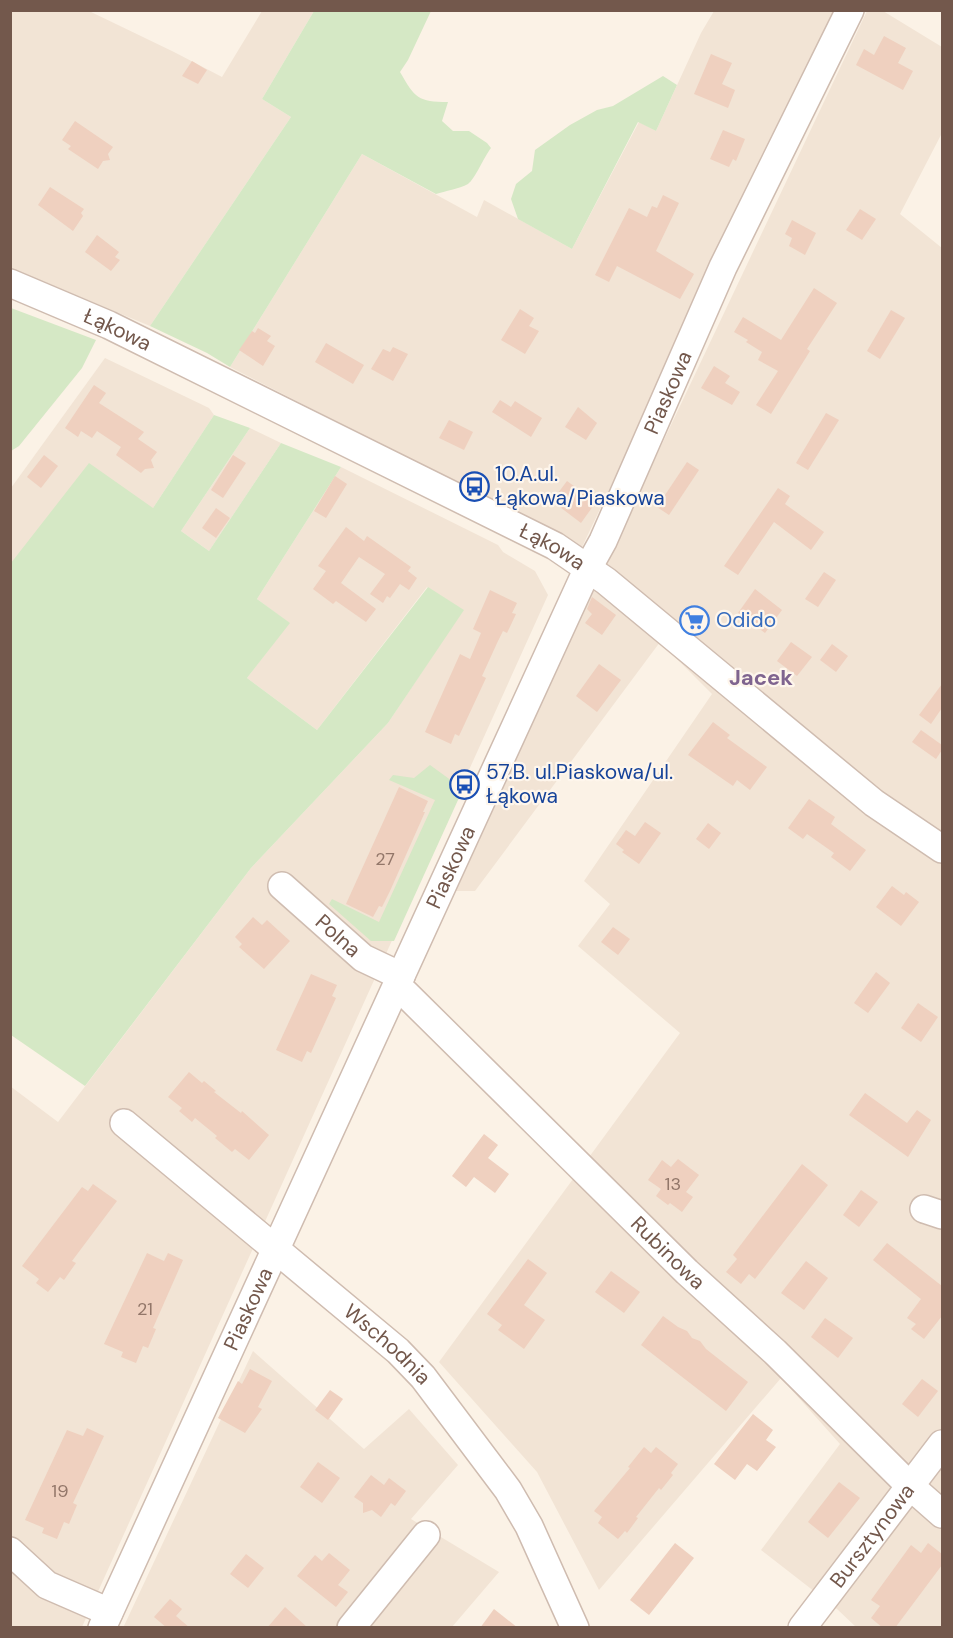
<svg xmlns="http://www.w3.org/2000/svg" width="953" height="1638" viewBox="0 0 953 1638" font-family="'DM Sans',sans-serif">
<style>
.residential{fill:#f2e4d5}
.green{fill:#d5e8c5}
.building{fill:#efd0bf}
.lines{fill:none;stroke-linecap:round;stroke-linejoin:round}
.minor-casing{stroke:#cfbcb0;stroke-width:30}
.minor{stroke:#fff;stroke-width:27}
.labels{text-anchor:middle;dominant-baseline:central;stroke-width:4.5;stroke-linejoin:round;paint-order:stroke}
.number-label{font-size:18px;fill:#927669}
.street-label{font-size:21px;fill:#73584c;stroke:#fef6ec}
.transit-label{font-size:21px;fill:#164399;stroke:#fef6ec;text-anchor:start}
.shop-label{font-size:21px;fill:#366cbe;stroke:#fef6ec;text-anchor:start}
.neighbourhood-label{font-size:22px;font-weight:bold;fill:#7f648f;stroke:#fef6ec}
</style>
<rect width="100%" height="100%" fill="#fbf2e6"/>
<g class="residential">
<path d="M10,11h79l85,41 48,25 40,-66h52l-52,88 29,18 -141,209 -139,-58z"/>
<path d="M714,11h122l-254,536 -352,-180 132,-213 115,63 7,-17 88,49 67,-127 17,9 45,-98z"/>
<path d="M867,11h16l59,36v86l-42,81 42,34v1379h-86l-19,-18 -76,-59 79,-106 -59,-66 -182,212 -62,-118 -98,-110 241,-329 -102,-87 32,-42 -26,-23 128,-187 -52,-52 -185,249h-19l135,-297z"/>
<path d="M105,358l104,50 5,7 -61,93 -142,55v-75z"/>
<path d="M250,428l31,15 -72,108 -28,-20z"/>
<path d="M341,467l157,78 5,7 32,19 13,24 -466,1032h-71l-1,-541 48,36 193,-254 137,-145 75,-113 -36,-23 -110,143 -70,-52 42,-55 -32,-24z"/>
<path d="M253,1351l111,98 45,-40 49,56 -47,54 88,53 -47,55 -329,1z"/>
</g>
<g class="green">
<path d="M314,11h117l-23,49 -8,12c15,26 18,30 48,30l-6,19 11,10h16l18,12 4,5c-7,9 -16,31 -23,36 -9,5 -23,7 -32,10l-74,-40 -132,213 -23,-14 -57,-27 141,-209 -29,-18z"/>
<path d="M663,76l14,9 -21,46 -18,-9 -66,127 -54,-30 -7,-20 5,-15 16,-13 3,-21 35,-25 27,-15 16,-4z"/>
<path d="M11,308l85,32 -14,28 -63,78 -8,5z"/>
<path d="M214,415l36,13 -69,103 28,20 72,-108 60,24 -84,132 33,24 -43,55 70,52 111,-143 36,23 -76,113 -137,145 -166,218 -74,-51v-472l78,-100 64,45z"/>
<path d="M430,765l33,24 -69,152h-23l-42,-37 3,-5 47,23 56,-122 -46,-20 4,-5 21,3z"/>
</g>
<g class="building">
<path d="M884,36l22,12 -8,15 15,8 -10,19 -47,-25 8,-16 10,6z"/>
<path d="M711,54l21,9 -10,21 13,6 -7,18 -34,-14z"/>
<path d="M192,61l15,9 -9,14 -16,-8z"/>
<path d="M75,121l38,26 -5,7 2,6 -7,1 -5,8 -30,-20 3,-3 -9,-6z"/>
<path d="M723,130l22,9 -9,22 -3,-2 -4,8 -19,-8z"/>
<path d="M50,187l34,22 -3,4 2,3 -10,15 -35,-26z"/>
<path d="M663,195l16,8 -23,48 38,23 -14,25 -63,-33 -8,16 -14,-7 34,-67 18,9 5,-11 5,2z"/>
<path d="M860,209l16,10 -14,21 -16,-10z"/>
<path d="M792,220l24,13 -11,22 -16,-9 3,-8 -7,-4z"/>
<path d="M97,235l22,17 -4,5 5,3 -9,11 -26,-19z"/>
<path d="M814,288l23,15 -30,46 3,2 -39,63 -15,-9 22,-34 -20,-11 4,-8 -16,-10 2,-2 -14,-8 9,-15 38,23z"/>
<path d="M520,309l14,9 -5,8 10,5 -14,23 -24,-14z"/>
<path d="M891,310l14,8 -25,41 -13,-8z"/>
<path d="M258,328l13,8 -4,5 8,5 -12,20 -24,-16 13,-19 3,2z"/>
<path d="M326,343l38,22 -11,19 -38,-22z"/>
<path d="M393,347l15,7 -15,27 -22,-12 12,-20 7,3z"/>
<path d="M714,366l16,10 -5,7 15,9 -8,13 -31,-17z"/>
<path d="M94,385l12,8 -7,10 45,29 -6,7 19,13 -6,8 3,8 -9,1 -4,4 -25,-18 5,-8 -24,-16 -5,7 -11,-7 -3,6 -13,-9z"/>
<path d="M500,400l11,7 4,-6 27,17 -11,19 -39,-25z"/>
<path d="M578,407l19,16 -11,17 -21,-13z"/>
<path d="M826,413l13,7 -31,50 -12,-7z"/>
<path d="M449,420l24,12 -9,18 -25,-12z"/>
<path d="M44,455l14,11 -17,22 -14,-11z"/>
<path d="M233,455l13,8 -23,35 -12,-8z"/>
<path d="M687,462l12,8 -30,45 -12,-8z"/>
<path d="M335,476l12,8 -21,34 -12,-7z"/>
<path d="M567,481l29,21 -15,21 -29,-22z"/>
<path d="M778,488l12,8 -5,8 39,28 -13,18 -37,-28 -36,53 -14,-9z"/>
<path d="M216,508l14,10 -14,20 -14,-10z"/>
<path d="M346,527l18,14 3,-5 44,31 -3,4 9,7 -8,12 -9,-6 -10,14 -3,-2 -4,7 -13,-9 15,-20 -26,-17 -18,26 35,26 -10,13 -30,-21 -3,3 -20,-15 13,-18 -8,-5z"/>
<path d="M824,572l12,8 -18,27 -13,-8z"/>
<path d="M755,589l27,21 -17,23 -27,-20z"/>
<path d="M490,590l27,13 -5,10 4,1 -9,19 -4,-2 -5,10 -16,35 4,2 -27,58 -4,-2 -4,10 -26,-12 35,-78 10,5 11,-26 -8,-4z"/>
<path d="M592,597l24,18 -14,20 -17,-12 7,-9 -5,-5z"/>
<path d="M791,642l21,15 -15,19 -20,-15z"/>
<path d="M832,644l16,12 -12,16 -16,-12z"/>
<path d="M599,664l22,16 -24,32 -21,-16z"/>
<path d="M942,684v24l-11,16 -12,-9z"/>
<path d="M713,722l17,13 -3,3 40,29 -17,23 -13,-10 -4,6 -45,-31z"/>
<path d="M921,730l21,15v5l-6,9 -24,-17z"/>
<path d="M399,787l29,14 -5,11h2l-35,79 -8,16 -3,-1 -6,11 -27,-13z"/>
<path d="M809,799l26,18 -4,7 35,26 -16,21 -19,-14 3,-4 -27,-19 -4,5 -15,-11z"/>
<path d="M645,822l16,11 -22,31 -17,-12 2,-2 -8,-6 10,-14 9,6z"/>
<path d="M708,823l13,10 -12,16 -13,-10z"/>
<path d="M892,886l12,9 2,-3 13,10 -18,24 -25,-19z"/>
<path d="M253,917l9,8 5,-5 23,21 -26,28 -25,-22 3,-3 -7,-7z"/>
<path d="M613,927l17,12 -12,16 -17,-13z"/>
<path d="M876,972l14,11 -22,30 -14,-10z"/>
<path d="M311,974l26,11 -5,11 4,2 -25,55 -4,-2 -5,11 -26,-12z"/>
<path d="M918,1003l20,14 -17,25 -20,-14z"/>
<path d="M189,1072l13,11 2,-2 12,10 -2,1 27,21 1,-2 27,24 -20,25 -14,-11 -3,3 -17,-14 2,-2 -22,-18 -3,4 -13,-11 3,-3 -14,-11z"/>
<path d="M865,1093l42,30 10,-13 14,10 -23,37 -59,-42z"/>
<path d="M484,1134l14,11 -10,13 21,16 -14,19 -21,-16 -8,10 -14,-11z"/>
<path d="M678,1159l21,16 -13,17 7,5 -11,15 -12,-9 -2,2 -12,-9 5,-7 -13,-9 14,-20 9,7z"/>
<path d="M802,1164l26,21 -73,94 -6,-5 -8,10 -15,-12 11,-13 -4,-4z"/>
<path d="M93,1184l24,17 -45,60 4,2 -12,17 -4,-3 -12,15 -12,-9 3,-4 -17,-13 60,-79 6,4z"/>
<path d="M861,1190l17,12 -19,25 -16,-12z"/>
<path d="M887,1243l55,43v30l-18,23 -13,-10 5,-5 -9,-6 14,-19 -48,-39z"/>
<path d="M147,1253l17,8 4,-8 15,7 -30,68 3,1 -8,19 -5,-2 -7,17 -15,-6 2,-5 -19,-8z"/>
<path d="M528,1259l19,14 -23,32 21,15 -21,29 -26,-19 4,-5 -15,-11z"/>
<path d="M806,1261l22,17 -24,32 -23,-17z"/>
<path d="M611,1271l29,21 -16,21 -29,-21z"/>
<path d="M663,1316l15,11 9,4 5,7 8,3 6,8 42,33 -22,29 -85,-66z"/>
<path d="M825,1318l28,20 -15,20 -27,-21z"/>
<path d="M250,1369l22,12 -14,26 4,2 -17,24 -27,-15 20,-37 4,3z"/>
<path d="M922,1379l16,12 -20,26 -16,-13z"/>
<path d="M330,1390l13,9 -15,21 -13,-10z"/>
<path d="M753,1414l20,16 -7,10 10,7 -19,24 -10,-7 -12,16 -21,-16z"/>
<path d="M87,1428l17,8 -31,67 4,2 -8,19 -5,-2 -7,17 -15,-6 2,-5 -19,-8 42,-90 16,6z"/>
<path d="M644,1447l7,6 5,-6 22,17 -7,9 2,2 -12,15 -2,-2 -23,29 2,1 -11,15 -2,-2 -7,8 -20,-16 4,-6 -8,-6 36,-43 -2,-1z"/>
<path d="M318,1462l22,16 -18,25 -22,-16z"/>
<path d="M371,1475l13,10 5,-7 17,13 -11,15 -4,-3 -10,14 -9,-7 -9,3v-10l-9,-6z"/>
<path d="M839,1482l21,16 -32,40 -20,-16z"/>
<path d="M675,1543l19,15 -45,57 -19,-15z"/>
<path d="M928,1543l14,11v11l-47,63h-12l-12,-10 9,-12 -9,-6 40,-55 10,8z"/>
<path d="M329,1553l21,17 -12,15 10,7 -12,15 -39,-31 18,-21 7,6z"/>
<path d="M246,1554l18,14 -16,20 -18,-14z"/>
<path d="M170,1599l12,10 -6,7 14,12h-23l-13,-11z"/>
<path d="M285,1607l23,21h-41z"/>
<path d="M494,1609l24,19h-38z"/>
</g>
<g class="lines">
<defs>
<g id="minor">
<path id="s1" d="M10,283l99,42 446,221 51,35 268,222 68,46"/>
<path id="s2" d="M282,886l81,72 38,18"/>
<path id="s3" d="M396,988l9,5 282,279 88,80 134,133 33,29"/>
<path id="s4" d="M124,1123l274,228 25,26 85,113 21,36 46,102"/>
<path d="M924,1209l18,6"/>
<path d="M10,1551l37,34 62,27"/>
<path id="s5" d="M102,1628l486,-1060 15,-27 120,-274 127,-257"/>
<path d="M351,1628l75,-93"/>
<path id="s6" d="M802,1628l140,-184"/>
</g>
</defs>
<use href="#minor" class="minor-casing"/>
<use href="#minor" class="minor"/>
</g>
<defs>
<symbol id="bus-ring" viewBox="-11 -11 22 22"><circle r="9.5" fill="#fef6ec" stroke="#1a4fb4" stroke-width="1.5"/><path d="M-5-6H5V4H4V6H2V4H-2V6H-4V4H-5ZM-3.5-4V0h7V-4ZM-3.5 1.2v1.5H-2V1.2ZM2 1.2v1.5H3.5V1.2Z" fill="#1a4fb4"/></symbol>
<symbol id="supermarket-ring" viewBox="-11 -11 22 22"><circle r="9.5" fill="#fef6ec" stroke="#3f7fe0" stroke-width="1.5"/><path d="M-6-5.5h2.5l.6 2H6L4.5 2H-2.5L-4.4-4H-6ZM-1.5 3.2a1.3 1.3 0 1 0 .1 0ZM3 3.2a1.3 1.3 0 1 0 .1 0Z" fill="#3f7fe0"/></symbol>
</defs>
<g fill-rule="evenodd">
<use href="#bus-ring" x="458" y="470" width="33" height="33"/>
<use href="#supermarket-ring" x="678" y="604" width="33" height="33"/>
<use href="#bus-ring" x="448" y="768" width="33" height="33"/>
</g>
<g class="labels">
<g class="number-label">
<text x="385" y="859">27</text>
<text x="673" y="1184">13</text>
<text x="145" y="1309">21</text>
<text x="60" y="1491">19</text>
</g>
<g class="street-label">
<text stroke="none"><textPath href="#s1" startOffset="117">Łąkowa</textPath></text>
<text stroke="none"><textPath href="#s5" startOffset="1359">Piaskowa</textPath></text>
<text stroke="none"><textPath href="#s1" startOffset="603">Łąkowa</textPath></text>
<text stroke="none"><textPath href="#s5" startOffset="837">Piaskowa</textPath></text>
<text stroke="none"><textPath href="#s2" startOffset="75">Polna</textPath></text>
<text stroke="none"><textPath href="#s3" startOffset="380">Rubinowa</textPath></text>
<text stroke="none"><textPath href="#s5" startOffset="351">Piaskowa</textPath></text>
<text stroke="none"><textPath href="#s4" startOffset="344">Wschodnia</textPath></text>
<text stroke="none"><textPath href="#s6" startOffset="116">Bursztynowa</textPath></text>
</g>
<g class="transit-label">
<text x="495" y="474">10.A.ul.<tspan x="495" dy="24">Łąkowa/Piaskowa</tspan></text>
<text x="486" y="772">57.B. ul.Piaskowa/ul.<tspan x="486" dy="24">Łąkowa</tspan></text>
</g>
<g class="shop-label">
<text x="716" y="620">Odido</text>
</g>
<g class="neighbourhood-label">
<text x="761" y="677">Jacek</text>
</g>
</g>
<rect width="953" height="1638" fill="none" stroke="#73584c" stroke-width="24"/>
</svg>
